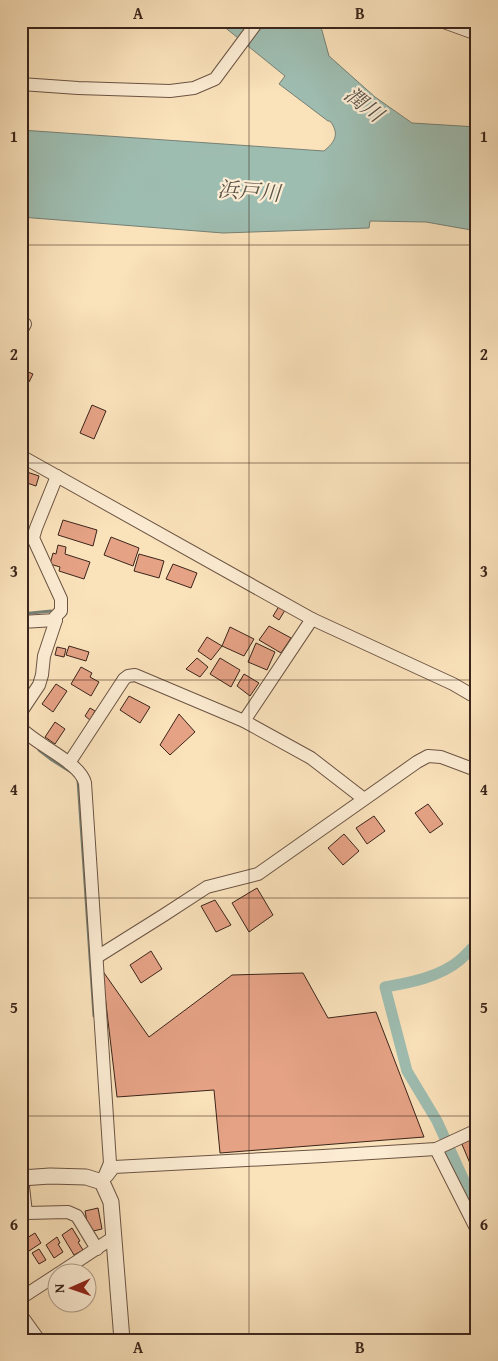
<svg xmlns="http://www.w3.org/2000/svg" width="498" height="1361" viewBox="0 0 498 1361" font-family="'Gentium Book Plus','Noto Serif JP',serif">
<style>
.water{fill:#9ebdb1;stroke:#768075}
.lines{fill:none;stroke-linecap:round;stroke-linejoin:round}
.stream{stroke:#768075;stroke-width:3}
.canal{stroke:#9ebdb1;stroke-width:11}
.building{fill:#e5a285;stroke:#3b251b}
.minor-casing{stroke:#6b5443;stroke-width:14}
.tertiary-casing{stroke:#6b5443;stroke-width:17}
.minor{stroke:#fcecd3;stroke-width:12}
.tertiary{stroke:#fcecd3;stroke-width:15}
.grid{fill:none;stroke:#3b251b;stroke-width:1;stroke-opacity:0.55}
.labels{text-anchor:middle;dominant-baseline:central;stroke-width:4.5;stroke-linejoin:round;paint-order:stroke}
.water-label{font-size:21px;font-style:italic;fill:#595348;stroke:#fcecd3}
.neatline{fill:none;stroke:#3b251b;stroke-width:2}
.grid-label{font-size:16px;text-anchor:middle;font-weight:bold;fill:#3b251b}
</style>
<rect width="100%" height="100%" fill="#fae2bb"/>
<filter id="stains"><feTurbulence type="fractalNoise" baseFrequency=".004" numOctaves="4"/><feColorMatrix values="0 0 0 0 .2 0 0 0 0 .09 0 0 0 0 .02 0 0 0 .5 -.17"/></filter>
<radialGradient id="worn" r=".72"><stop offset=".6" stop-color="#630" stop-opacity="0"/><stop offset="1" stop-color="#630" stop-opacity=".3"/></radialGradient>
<path class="water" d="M217,21h95l9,6 8,29 46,41 37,26 65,4v104l-51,-9 -56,-1 -1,7 -146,5 -202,-16v-87l303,21c11,-9 16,-17 6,-30h-2l-49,-37 6,-8z"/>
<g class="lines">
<g class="stream">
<path d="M21,614l30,-3"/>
<path d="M39,750l13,10 19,12"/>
<path d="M78,780l16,236"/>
</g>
<path class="canal" d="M477,943c-6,6 -11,12 -17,17 -20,17 -51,23 -75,27l22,84 30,50 40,88"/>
</g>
<g class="building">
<path d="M21,369l12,5 -4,8 -8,-3z"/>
<path d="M92,405l14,6 -12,28 -14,-6z"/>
<path d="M21,470l18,6 -3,10 -15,-5z"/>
<path d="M63,520l34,10 -4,16 -35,-11z"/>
<path d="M111,537l28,11 -6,18 -29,-11z"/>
<path d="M58,545l8,2 -1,7 25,8 -6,17 -25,-8 1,-4 -10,-3 3,-11 3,1z"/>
<path d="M139,554l25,7 -5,17 -25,-7z"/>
<path d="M173,564l24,9 -6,15 -25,-9z"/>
<path d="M281,603l6,4 -8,13 -6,-4z"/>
<path d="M269,626l22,12 -10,15 -22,-13z"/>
<path d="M230,627l24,12 -10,17 -22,-10z"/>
<path d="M207,637l15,9 -11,14 -13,-9z"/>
<path d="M256,643l19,9 -8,18 -19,-8z"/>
<path d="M69,646l20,6 -3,9 -20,-6z"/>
<path d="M57,647l9,2 -2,8 -9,-2z"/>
<path d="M197,658l11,9 -8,10 -14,-8z"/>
<path d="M220,658l20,12 -9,17 -21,-13z"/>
<path d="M81,667l11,6 -2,4 9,5 -8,14 -20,-12z"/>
<path d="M244,674l15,9 -9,13 -13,-10z"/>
<path d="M56,684l11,7 -14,21 -11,-8z"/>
<path d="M129,696l21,11 -10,16 -20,-13z"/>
<path d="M90,708l5,3 -5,9 -5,-4z"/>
<path d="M179,714l16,18 -25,23 -10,-10z"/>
<path d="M55,722l10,7 -10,15 -10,-7z"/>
<path d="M428,804l15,20 -13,9 -15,-20z"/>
<path d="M374,816l11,15 -18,13 -11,-16z"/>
<path d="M344,834l15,17 -16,14 -15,-17z"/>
<path d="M257,888l16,27 -24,17 -17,-29z"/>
<path d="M215,900l16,25 -15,7 -15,-26z"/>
<path d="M151,951l11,18 -21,14 -11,-18z"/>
<path d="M102,970l47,67 83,-62 71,-2 25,45 48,-6 48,125 -204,16 -6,-63 -97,7z"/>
<path d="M477,1134v33l-5,1 -11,-26z"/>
<path d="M98,1208l4,21 -13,3 -4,-21z"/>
<path d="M72,1228l8,13 -2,1 5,8 -9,5 -12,-20z"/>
<path d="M35,1233l6,10 -12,8 -7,-10z"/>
<path d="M57,1237l3,6 -2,1 5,8 -9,6 -8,-13z"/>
<path d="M39,1249l7,11 -7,4 -7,-11z"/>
</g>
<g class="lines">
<defs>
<g id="minor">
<path d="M441,21l36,13"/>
<path d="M21,84l57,4 92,3 24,-3 21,-9 43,-58"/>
<path d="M21,331l4,-7"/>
<path d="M21,456l291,163 141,65 24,14"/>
<path d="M21,622l35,-2"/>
<path d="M21,712l18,-27 3,-10 2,-19 12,-36 -1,-3 6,-6v-12l-28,-61 3,-10 21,-52"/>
<path d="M244,721l68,-102"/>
<path d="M21,728c15,17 59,34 64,55l25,380 -8,19"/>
<path d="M69,763l55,-84 4,-3 7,-1 109,46 67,37 53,41"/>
<path d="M97,957l67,-42 43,-28 51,-13 159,-112 11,-6 13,1 32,12 4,1"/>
<path d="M436,1149l41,81"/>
<path d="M107,1176l7,-9 209,-11 113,-7 41,-19"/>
<path d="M22,1178l4,35 42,-1 9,4 20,33"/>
<path d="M58,1274l56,-37"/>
<path d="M21,1298l37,-24"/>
<path d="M21,1315l18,25"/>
</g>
<path id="tertiary" d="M21,1178l29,-2 36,1 16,5 9,20 11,138"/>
</defs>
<use href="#minor" class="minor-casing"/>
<use href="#tertiary" class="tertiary-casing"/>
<use href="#minor" class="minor"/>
<use href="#tertiary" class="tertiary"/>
</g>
<path class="grid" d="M249,21v1319M21,245h456M21,463h456M21,680h456M21,898h456M21,1116h456"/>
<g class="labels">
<g class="water-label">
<text transform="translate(364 104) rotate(38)">潤川</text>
<text transform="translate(249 191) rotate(4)">浜戸川</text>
</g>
</g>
<rect width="498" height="1361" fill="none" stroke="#fae2bb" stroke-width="55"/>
<g transform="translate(72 1288) rotate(268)"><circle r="24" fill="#fcecd3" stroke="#af9c89"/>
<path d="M0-4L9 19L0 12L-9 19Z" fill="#8f2418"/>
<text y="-8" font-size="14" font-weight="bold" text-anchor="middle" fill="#3b251b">N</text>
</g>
<rect x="28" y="28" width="442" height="1306" class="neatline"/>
<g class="grid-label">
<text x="138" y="19">A</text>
<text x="360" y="19">B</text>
<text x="14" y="142">1</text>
<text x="484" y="142">1</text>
<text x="14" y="360">2</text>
<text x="484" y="360">2</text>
<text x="14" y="577">3</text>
<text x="484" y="577">3</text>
<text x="14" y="795">4</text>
<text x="484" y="795">4</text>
<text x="14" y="1013">5</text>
<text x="484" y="1013">5</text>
<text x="14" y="1230">6</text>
<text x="484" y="1230">6</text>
<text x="138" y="1353">A</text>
<text x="360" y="1353">B</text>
</g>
<rect width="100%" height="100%" filter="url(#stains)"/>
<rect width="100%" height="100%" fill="url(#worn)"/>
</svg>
